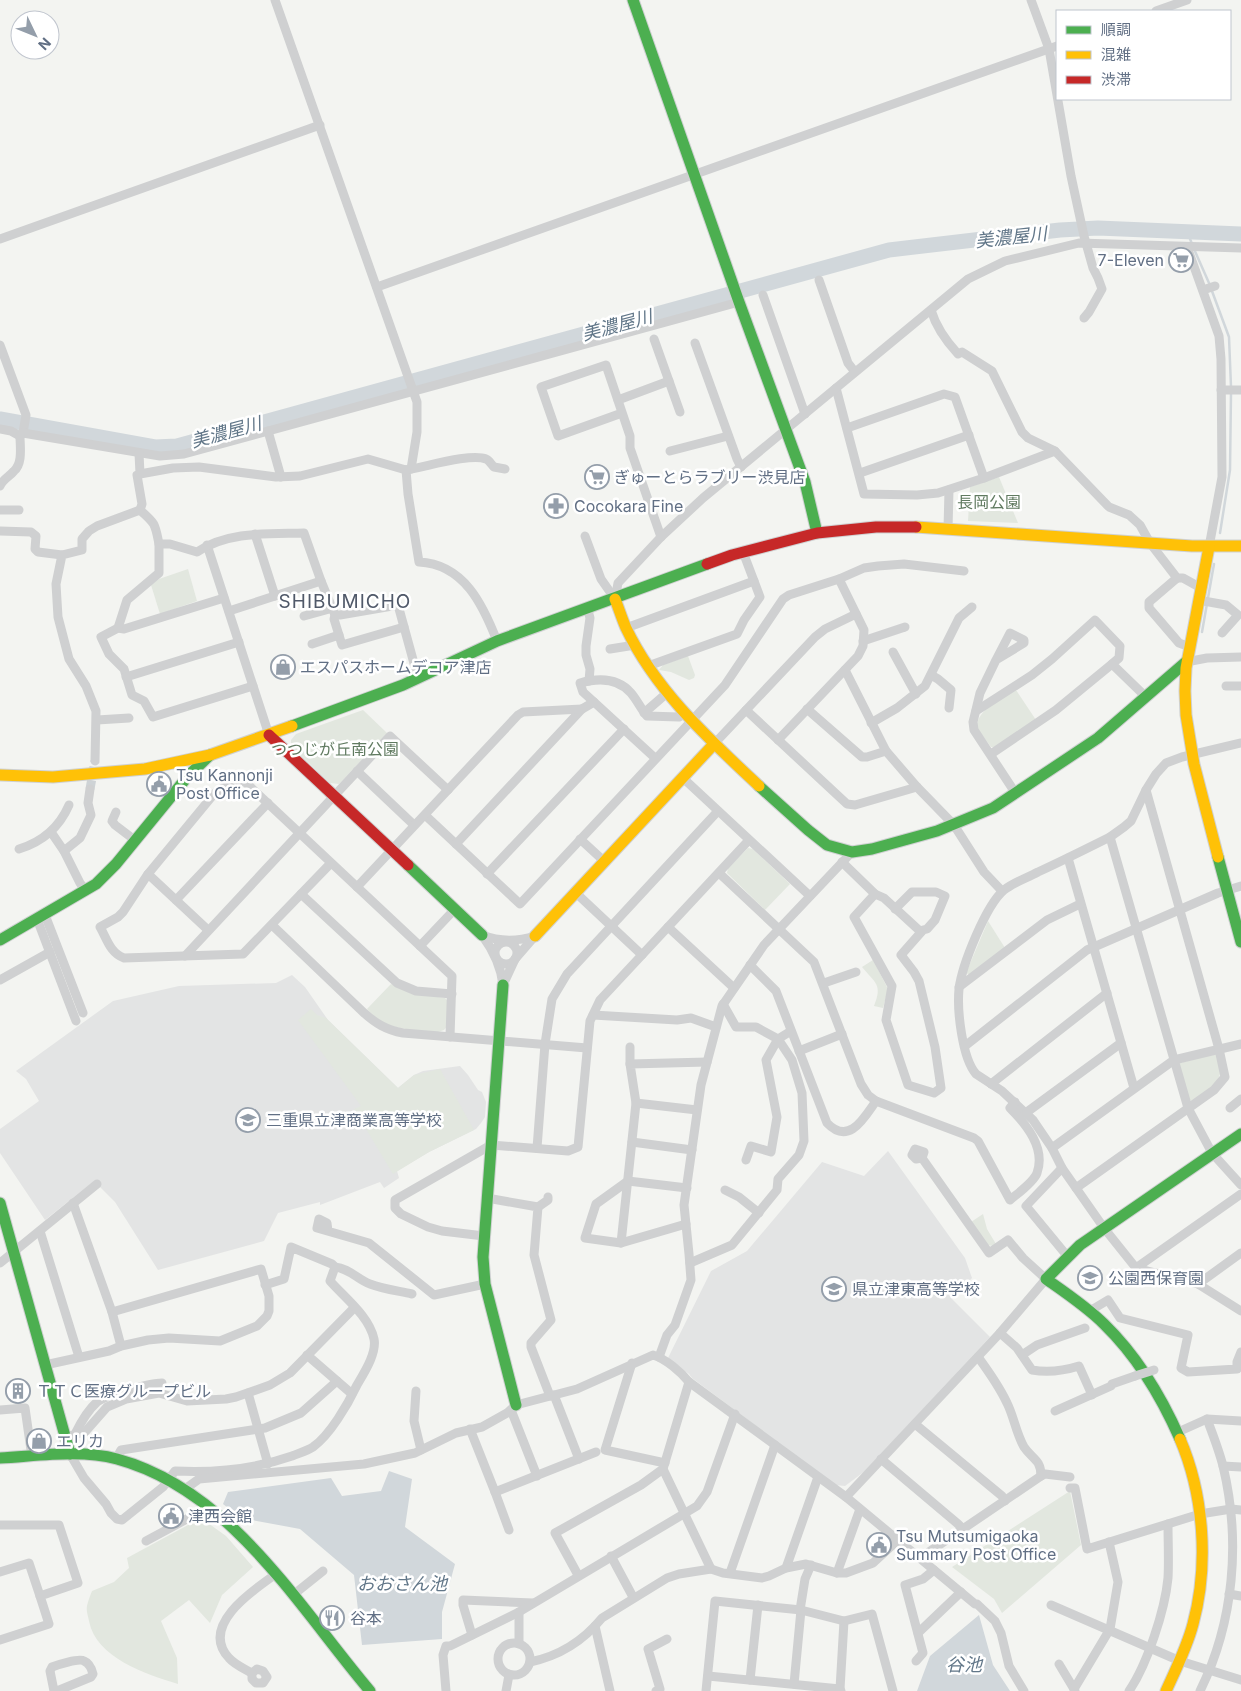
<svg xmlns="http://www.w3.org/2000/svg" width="1241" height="1691" viewBox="0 0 1241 1691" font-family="Inter,'Noto Sans JP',sans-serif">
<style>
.built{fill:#e3e4e4}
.green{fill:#e2e7df}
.water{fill:#d1d7db}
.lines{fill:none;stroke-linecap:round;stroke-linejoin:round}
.stream{stroke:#d1d7db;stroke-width:2.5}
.river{stroke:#d1d7db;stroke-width:15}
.street-tunnel{stroke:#ced3d6;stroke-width:9;stroke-dasharray:9 4.5;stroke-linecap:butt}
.fast-casing{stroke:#cfd1d2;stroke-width:13}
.slow-casing{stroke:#cfd1d2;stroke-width:13}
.jam-casing{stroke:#cfd1d2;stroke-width:13}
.street{stroke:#cfd0d1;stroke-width:9}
.fast{stroke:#4caf50;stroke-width:11}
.slow{stroke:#ffc107;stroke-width:11}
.jam{stroke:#c62828;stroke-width:11}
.street-bridge{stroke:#cfd0d1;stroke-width:9}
.labels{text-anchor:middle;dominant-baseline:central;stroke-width:5;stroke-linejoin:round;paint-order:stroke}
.poi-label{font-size:16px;fill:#616f84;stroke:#fff;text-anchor:start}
.park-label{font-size:16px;fill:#617b61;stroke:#fff}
.water-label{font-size:18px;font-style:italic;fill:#627789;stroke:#fff}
.quarter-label{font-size:19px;letter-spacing:1px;fill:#505969;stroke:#fff}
</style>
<rect width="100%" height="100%" fill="#f3f4f1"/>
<g class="built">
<path d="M292,975l13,12 23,33 70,68 16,-13 9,-4 37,-5 8,9 10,15 4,2 4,10 -1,15 -4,6 -5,6 -47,23 -32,19 2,7 -15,10 -4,-6 -60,23v-3l-42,11 -14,28 -106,29 -43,-68 -21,-21 -49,39 -45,-67v-24l39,-28 -13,-22 -10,-8 97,-70 66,-15 97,-3z"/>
<path d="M888,1151l77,107 7,20 -20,21 38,38 -125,134 -20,15 -10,-1 -143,-107 -3,-4 -21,-16 43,-87 36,-20 75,-89 42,14z"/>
</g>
<g class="green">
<path d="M999,477l19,46 -50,-2 2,-34z"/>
<path d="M188,569l9,32 -37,13 -9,-29 8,-6z"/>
<path d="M688,656l7,19 -1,3 -5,2 -18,-8 -12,-2 4,-5z"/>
<path d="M1016,690l20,30 -42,27h-3l-14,-19c-1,-19 26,-29 39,-38z"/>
<path d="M363,710l24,23 -48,51 -9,-1 -39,-37v-6l5,-6z"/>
<path d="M748,848l5,1 37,35 -25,26 -38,-37 1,-5z"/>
<path d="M988,921l17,27 -35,27 -4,-2z"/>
<path d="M873,960l15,29 -5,19 -9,-2c9,-22 1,-23 -12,-39z"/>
<path d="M391,984l19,9 35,5 2,2v26c-2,3 -2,4 -6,5 -8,4 -46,-3 -55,-7 -7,-4 -14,-9 -19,-15z"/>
<path d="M311,1009l6,6 9,3 72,70 16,-13 26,-6 34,61 -45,22 -36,22 -39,-65 7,-3 -63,-86z"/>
<path d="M1215,1054c4,3 4,5 5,10 4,19 -14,27 -28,37l-3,-1 -10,-34 1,-3z"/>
<path d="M983,1214l4,15 9,15 -3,2 -6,-1 -16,-23z"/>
<path d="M1070,1491l11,54 -79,68 -8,-14 -42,-32z"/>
<path d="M201,1518l25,18 27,31 -31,28 -12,28 -21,-23 -28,21 16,37 1,26c-32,-10 -82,-26 -89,-63 -1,-5 -3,-10 -2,-15 1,-5 3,-10 5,-15l22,-9 15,-14 -2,-10z"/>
</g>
<g class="water">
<path d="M389,1471l23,8 -7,48 50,37 -13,48v27l-80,6 -8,-70 -54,-46 -59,-11 -18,-14 5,-12 103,-14 11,18 39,-5z"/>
<path d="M979,1615l14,50 17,26h-93l13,-35z"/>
</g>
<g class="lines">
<g class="stream">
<path d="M1187,231l5,13"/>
<path d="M1194,249l15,34 20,54 2,50"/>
<path d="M1220,533l10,-63 1,-77"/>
<path d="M1202,632l12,-68"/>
</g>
<path class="river" d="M0,419l155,28 22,-1 712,-196 171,-20 38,-2 143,6"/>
<path class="street-tunnel" d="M90,789l5,-28"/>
<defs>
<g id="fast">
<path d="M633,0l106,302 66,180 12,51"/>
<path d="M292,726l111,-41 94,-44 210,-77"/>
<path d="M759,786l49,44 19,15 25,7 20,-3 65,-18 56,-23 105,-70 88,-76"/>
<path d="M1218,857l23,85"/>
<path d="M408,865l74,70"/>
<path d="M0,940l96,-56 20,-20 72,-88 22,-21"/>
<path d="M503,985l-20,272 2,27 31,121"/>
<path d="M0,1203l70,251"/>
<path d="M1180,1439c-18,-41 -43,-83 -76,-115 -17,-17 -38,-31 -58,-45l34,-34 161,-111"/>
<path d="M0,1458c38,-2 80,-9 117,1 114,31 181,147 253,232"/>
</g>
<g id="slow">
<path d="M916,527l276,19h49"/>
<path d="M1209,547l-23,121 -1,23 1,24 8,49 24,93"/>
<path d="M615,599c4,10 7,20 11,29 30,63 83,111 133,158"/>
<path d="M0,775l53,2 92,-8 65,-14 82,-29"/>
<path d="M535,936l179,-192"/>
<path d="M1166,1691c10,-22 21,-44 27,-67 16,-59 11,-129 -13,-185"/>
</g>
<g id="jam">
<path d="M707,564l25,-9 85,-22 59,-6h40"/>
<path d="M269,735l139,130"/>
</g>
</defs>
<use href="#fast" class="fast-casing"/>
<use href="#slow" class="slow-casing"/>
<use href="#jam" class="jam-casing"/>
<g class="street">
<path d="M275,0l142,402v30l-6,37 -5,1"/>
<path d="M1031,0l18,49 22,127 13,60 9,32 5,10 4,11 -13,23 -5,6"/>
<path d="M1156,11l31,-11"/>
<path d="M0,239l320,-114"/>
<path d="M1187,247l32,89 2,23 1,118 -13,70"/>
<path d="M819,280l29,83 7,9"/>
<path d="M377,287l680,-241"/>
<path d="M1203,290l12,-4"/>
<path d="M763,295l42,119"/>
<path d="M931,310c5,17 15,31 27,44l4,-2 30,19 30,61 6,6 27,13 54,56 20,8 11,10 10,18 27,35h6l18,10"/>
<path d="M654,339l26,73"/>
<path d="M695,343l42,116 4,8"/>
<path d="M0,345l26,70 -3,18"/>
<path d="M836,388l28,106 53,1 21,-2 46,-15 71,-27"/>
<path d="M1221,390h20"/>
<path d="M618,400l51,-19"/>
<path d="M622,413l-64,23 -17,-49 65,-22 24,71v12l31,89"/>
<path d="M847,428l97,-34 11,3 29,81"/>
<path d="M0,429l11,2 9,5 3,-3 137,23 24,-2 555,-152"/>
<path d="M268,431l13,46"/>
<path d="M670,451l58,-15"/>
<path d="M139,453l1,21 -3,1 5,29 -2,6c16,14 15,14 19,34"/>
<path d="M411,469c17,-3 61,-16 75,-10 3,1 5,5 8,8l11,2"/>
<path d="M406,470l2,24 11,68c45,2 64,43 78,79"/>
<path d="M860,473l109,-38"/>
<path d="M140,474l33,-6 26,-1 77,10 24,-1 68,-17 38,11"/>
<path d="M0,486c3,-7 9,-9 14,-15 9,-8 6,-24 6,-35"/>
<path d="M0,510h19"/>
<path d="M948,529l1,-39"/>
<path d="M0,531l31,1 5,4 -1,13 3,3 24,3"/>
<path d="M255,534l20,62"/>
<path d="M585,536l16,43 14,20"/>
<path d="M207,545l62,190"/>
<path d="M1177,578l-28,24v6l30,35 11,4"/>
<path d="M224,598l-100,31 -6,-1 -17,9 8,17 15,15 8,26 12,6 9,16 100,-31"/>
<path d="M615,599l3,-16 43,-46 42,-39 265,-219 37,-18 74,-18 162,5"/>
<path d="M1198,600l28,5 12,10 -16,18"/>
<path d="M587,607l3,11 -4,28v9l4,14 -1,12"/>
<path d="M229,611l92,-30"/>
<path d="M335,615l-1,4 8,26 62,-18"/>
<path d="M304,616l29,-8"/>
<path d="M118,628l9,-28 32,-27v-29h11l27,8c31,-21 72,-18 107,-19l17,48 14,34h5l58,-10 20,73"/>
<path d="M626,628l128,-47"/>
<path d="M863,641l42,-14"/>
<path d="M312,644l27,-9"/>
<path d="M610,649l25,-4"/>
<path d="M893,652l23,42"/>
<path d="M996,660l14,-27 14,7v3l-28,17 -16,33 -7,29 1,8 42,64"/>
<path d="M1186,662l21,-4 34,-1"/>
<path d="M648,666l89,-32 7,-14 16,-23 -17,-45"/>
<path d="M845,670l41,81 31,36 37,38 30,47 18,19"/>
<path d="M931,675l7,4 13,11 -2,18"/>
<path d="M126,677l113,-35"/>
<path d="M1226,686h15"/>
<path d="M594,702l-11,-10 -3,-9c18,-5 38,-5 51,10 6,7 10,16 16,23l32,1 7,-4"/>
<path d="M807,709l55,48h5l19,-6"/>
<path d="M746,710l101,94 8,1 62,-18"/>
<path d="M976,711l56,-36 20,-16 43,-39 25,26 -1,12 -7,6 33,32"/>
<path d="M644,713l23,-20"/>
<path d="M97,720l32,-2"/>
<path d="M871,723l26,-15 28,-22 34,-68 13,-11"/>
<path d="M778,740l80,-84 5,-10 1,-16 -25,-51"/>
<path d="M1241,743l-59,14 -16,6 -10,11 -10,16 -15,31 -7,6 -14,10c-24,12 -48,24 -72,35 -11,6 -24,10 -34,18 -18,15 -42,75 -45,99 -2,21 3,69 17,85l26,17 31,29 19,28 10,20 42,60 32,40 62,16 43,27"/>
<path d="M714,744l101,-107 10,-8 31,-15"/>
<path d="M991,754l65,-44 56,-46"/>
<path d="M95,761l1,-50 -10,-25 -17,-27 -11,-42 -2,-33 6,-29 20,-5v-11l7,-8 8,-5 43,-16"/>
<path d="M357,771l57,54"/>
<path d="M684,779l126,117"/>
<path d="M116,812l-4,9 3,4 21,16"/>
<path d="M425,815l95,89 205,-219 58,-86 6,-4 50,-16 25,-11 14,-2 26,-2 60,7"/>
<path d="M51,832l13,19 16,32 6,8"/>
<path d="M1110,837l78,271 24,45 29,32"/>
<path d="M580,839l25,23"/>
<path d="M456,844l126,-135 12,-7 61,56"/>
<path d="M19,849c23,-7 40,-21 50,-44"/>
<path d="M64,851l16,-13 11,-23 -3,-12 2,-14"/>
<path d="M1068,858l66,230"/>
<path d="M842,862l33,32 9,4 37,34"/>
<path d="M331,863l-88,91 -119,4c-14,-5 -17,-19 -24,-31l18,-10 5,-5 25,-38 66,-80 10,-7 20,-6 208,195 -2,61"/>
<path d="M719,873l95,89 47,122 7,11 8,6 98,37 4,3 32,59c7,-6 24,-18 27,-27 9,-25 -11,-49 -27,-65l5,-6"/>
<path d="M148,874l60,56"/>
<path d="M487,874l137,-145"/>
<path d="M357,887l161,-172 5,-3 59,-3"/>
<path d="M576,893l66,62"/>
<path d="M301,894l96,89 19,8 36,3"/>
<path d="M875,894l-21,23 38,69 -6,34 22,65 26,8 7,-5 -6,-41 -16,-66 -5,-9 -13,-17 22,-25 4,-1 8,-9 10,-24 -9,-4h-24l-17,17"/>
<path d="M176,900l92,-97"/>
<path d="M45,915l38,98"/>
<path d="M37,919l39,102"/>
<path d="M272,925l91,87c12,11 23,18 40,21l184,15"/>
<path d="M668,927l66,61"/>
<path d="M482,935c11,15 19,31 21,50"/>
<path d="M482,935c18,7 34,7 53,1"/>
<circle cx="506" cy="953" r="11"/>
<path d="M420,946l35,-37"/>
<path d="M185,956l205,-220 58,54"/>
<path d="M750,965l26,26 51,132c22,23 37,-5 49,-22"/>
<path d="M0,980l50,-28"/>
<path d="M824,983l32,-11"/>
<path d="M503,985l12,-26 20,-23"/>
<path d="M959,987l88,-67 33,-16"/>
<path d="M593,1015l84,5 14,-2 25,9"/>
<path d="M965,1046l122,-96 131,-57 23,-7"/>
<path d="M630,1047v17"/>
<path d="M799,1051l43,-17"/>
<path d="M991,1084l116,-91"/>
<path d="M636,1103l61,7"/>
<path d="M1230,1108l11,-9"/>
<path d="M1027,1112l94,-69"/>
<path d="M632,1142l60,8"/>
<path d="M537,1148l8,-104 7,-45 15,-25 151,-163"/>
<path d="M1052,1148l122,-88 67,-16"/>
<path d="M746,1160l5,-14 20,6 6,-35 -11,-57 12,-21 13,-8"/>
<path d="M1062,1168l-36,38 42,51"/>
<path d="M1076,1188l138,-98 11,-13 -6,-28 -73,-259"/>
<path d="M725,1190l14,7 20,16"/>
<path d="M487,1198l51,9 -4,48 17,65 -20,23v4l19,49"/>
<path d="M73,1203l39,109 9,34"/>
<path d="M538,1207l10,-7v-3"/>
<path d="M686,1224l-65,19 -36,-5 11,-34 32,-23 59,7"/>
<path d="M40,1231l39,126"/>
<path d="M328,1231l-1,-8 -8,-4 -2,9 52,15 65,52 51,-11"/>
<path d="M484,1236l-42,-5 -14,-4 -27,-13 -6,-6v-8l96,-55 77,6 10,-4 12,-126 10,-21 149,-160"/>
<path d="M621,1243l15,-140 -6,-39 77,-2"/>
<path d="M0,1263l97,-79"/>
<path d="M690,1263l42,-18 45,-55 1,-11 21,-24 5,-14 -2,-48 -10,-33 -14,-21 -22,-12h-20l-13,-23"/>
<path d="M335,1267c14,1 23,13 35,17 13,5 29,7 42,10"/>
<path d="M1136,1268l105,-74"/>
<path d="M1198,1284l43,-31"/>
<path d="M1088,1312l20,-12 12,18 68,17 -7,33 7,4 49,-3v-7l4,-10"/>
<path d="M1000,1333l17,15 15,22c17,3 31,1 47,-4l13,29"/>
<path d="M307,1355l45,39"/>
<path d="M1022,1355l15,-10 48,-17"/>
<path d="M659,1357l8,-22 8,-10 16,-45 -2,-26 -5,-49 17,-120 21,-79 42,-61 88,-93"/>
<path d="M978,1357c11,15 21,29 29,46 7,14 9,30 17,44 8,12 17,12 17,29"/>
<path d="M632,1363l-27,87 60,13"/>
<path d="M45,1365l64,-14 12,-5 27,-6 21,-2 51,3 37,-15 10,-10 2,-5v-15l-8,-27 -149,43"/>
<path d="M416,1391l-2,30 7,29"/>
<path d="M248,1393l20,71"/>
<path d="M554,1395l25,64"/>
<path d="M0,1410l25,-2 7,49"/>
<path d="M511,1410l26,66"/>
<path d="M1055,1411l56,-25 1,-2 23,-8"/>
<path d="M915,1424l87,72 3,5"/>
<path d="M470,1429l25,63 101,-40"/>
<path d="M1178,1432l29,-13 34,2"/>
<path d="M75,1434c5,-10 14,-25 22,-32 9,-7 53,-19 65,-19"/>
<path d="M65,1437l20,-5 22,-25 19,-8 33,-6 28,8 39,-2 10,-2 34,-12 20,-12 64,-65"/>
<path d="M70,1454l14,24 22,26 5,9 6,6 5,1 41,-33 12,-16c40,2 80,-2 117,-15 7,-3 15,-5 21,-9 17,-12 35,-43 44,-62 7,-12 20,-32 17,-46 -5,-23 -29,-41 -44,-58l5,-14 -3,-3 -41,-17 -7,32 -19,6"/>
<path d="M116,1459l5,-9 144,-22 36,-15 36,-32"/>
<path d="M881,1459l77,65 5,5"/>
<path d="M1223,1466l18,1"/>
<path d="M663,1469l48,100"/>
<path d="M1070,1488h5l12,61 113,-35 31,-5 10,1"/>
<path d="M185,1489l14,-10 165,-15 51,-11 41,-20 26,-6 25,-14 9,-8 61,-16 76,-34c13,4 28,17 36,27l157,115 129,107h2l18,17 6,12 8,33 15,25"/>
<path d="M495,1492l14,38"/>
<path d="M846,1497l154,-164 46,-54 -23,-21 -15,-18 -19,13 -67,-95 -6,1 -4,-4 3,-6 9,3 -2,6"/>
<path d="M0,1525h59l19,58 -38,13 9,28 -49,16"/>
<path d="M146,1541l63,-34"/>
<path d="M611,1556l22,41"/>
<path d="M920,1558l121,-82 4,-2 25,3"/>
<path d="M786,1568l32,-91"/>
<path d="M0,1572l29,-9 11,33"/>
<path d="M730,1573l45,-128"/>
<path d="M837,1573l23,-64"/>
<path d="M578,1575l-23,-42 86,-48 22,-16 26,-87"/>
<path d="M1229,1594l12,2"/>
<path d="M293,1595l30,-24"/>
<path d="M1051,1605l129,56 61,19"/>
<path d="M800,1610l5,-31 6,-14"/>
<path d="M519,1612v32"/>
<path d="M595,1626l15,65"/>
<path d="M918,1633l43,-41"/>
<path d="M472,1635l-9,-30v-5l70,3"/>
<circle cx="514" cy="1659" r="16"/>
<path d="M916,1661l7,-8 -18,-68 18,-6 11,-9"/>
<path d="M530,1662c29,-6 54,-22 72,-44l65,-40 12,-4 32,-5 12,4 39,5 7,-2 17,-8 20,-4 31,9h9l27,-10 25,-23"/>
<path d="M1059,1664l15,25"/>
<path d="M257,1669l6,2 4,6 -4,6h-7l-4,-4v-6z"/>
<path d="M252,1673c-7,-4 -17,-8 -23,-15 -30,-32 24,-68 47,-84"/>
<path d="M708,1676l132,13 1,2"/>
<path d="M750,1680l8,-75"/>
<path d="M794,1684l7,-74"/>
<path d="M840,1689l4,-68"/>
<path d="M54,1691l-4,-20 2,-4c5,-2 27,-9 32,-6 5,2 8,9 9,13l-2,3 -34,14"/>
<path d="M446,1691l-3,-36 3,-9h4l69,-34 178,-106 10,-14 28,-78"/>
<path d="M506,1691l3,-16"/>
<path d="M656,1691l4,-2 -12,-40 19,-10"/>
<path d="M706,1691l9,-90 86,9 43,11 28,-7 21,77"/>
<path d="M1075,1691l-1,-2 36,-60 8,-47 -9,-40"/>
<path d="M1129,1691c18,-26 36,-81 39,-113 1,-17 0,-36 0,-54"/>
<path d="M1200,1691c34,-69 41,-150 23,-225 -4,-16 -10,-31 -16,-47"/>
</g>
<use href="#fast" class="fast"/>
<use href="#slow" class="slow"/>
<use href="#jam" class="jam"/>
<path class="street-bridge" d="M1135,1376l19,-6"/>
</g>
<defs>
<symbol id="supermarket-ring" viewBox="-11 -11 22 22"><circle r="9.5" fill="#fff" stroke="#949eaa" stroke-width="1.5"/><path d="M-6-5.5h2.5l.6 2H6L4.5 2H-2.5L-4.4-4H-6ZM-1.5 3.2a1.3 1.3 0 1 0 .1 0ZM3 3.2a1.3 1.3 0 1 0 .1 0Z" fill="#949eaa"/></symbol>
<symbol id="pharmacy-ring" viewBox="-11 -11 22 22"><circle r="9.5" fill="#fff" stroke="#949eaa" stroke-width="1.5"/><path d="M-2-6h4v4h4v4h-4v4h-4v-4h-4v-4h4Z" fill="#949eaa"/></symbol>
<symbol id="shop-ring" viewBox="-11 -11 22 22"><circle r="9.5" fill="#fff" stroke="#949eaa" stroke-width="1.5"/><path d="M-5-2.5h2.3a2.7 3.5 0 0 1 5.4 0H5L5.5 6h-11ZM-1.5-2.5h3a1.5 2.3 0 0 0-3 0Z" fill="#949eaa"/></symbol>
<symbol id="civic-ring" viewBox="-11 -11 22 22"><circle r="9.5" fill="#fff" stroke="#949eaa" stroke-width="1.5"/><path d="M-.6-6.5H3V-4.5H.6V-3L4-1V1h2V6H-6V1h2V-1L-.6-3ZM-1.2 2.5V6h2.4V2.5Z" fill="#949eaa"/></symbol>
<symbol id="school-ring" viewBox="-11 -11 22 22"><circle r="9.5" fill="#fff" stroke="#949eaa" stroke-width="1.5"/><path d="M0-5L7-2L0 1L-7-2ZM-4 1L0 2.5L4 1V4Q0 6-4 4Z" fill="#949eaa"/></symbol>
<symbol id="building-ring" viewBox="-11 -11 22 22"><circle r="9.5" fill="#fff" stroke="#949eaa" stroke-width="1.5"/><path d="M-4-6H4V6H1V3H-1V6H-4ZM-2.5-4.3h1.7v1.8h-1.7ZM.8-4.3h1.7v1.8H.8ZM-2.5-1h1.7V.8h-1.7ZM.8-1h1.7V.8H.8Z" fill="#949eaa"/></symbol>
<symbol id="restaurant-ring" viewBox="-11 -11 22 22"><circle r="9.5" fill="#fff" stroke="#949eaa" stroke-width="1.5"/><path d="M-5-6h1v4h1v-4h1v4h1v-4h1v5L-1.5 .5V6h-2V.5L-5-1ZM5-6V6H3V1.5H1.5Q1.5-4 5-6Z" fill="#949eaa"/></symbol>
</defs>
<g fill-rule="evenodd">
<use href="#supermarket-ring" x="1167" y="246" width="28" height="28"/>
<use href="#supermarket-ring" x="583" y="463" width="28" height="28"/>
<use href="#pharmacy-ring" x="542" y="492" width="28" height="28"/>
<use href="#shop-ring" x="269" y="653" width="28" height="28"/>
<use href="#civic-ring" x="145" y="770" width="28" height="28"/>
<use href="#school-ring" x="234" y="1106" width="28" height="28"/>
<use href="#school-ring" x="1076" y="1264" width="28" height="28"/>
<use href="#school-ring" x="820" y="1275" width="28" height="28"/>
<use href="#building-ring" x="4" y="1377" width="28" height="28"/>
<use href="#shop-ring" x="25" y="1427" width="28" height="28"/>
<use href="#civic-ring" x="157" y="1502" width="28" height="28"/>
<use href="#civic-ring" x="865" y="1531" width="28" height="28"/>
<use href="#restaurant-ring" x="318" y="1604" width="28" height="28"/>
</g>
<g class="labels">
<g class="poi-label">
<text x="1164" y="260" text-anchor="end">7-Eleven</text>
<text x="614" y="477">ぎゅーとらラブリー渋見店</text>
<text x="574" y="506">Cocokara Fine</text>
<text x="300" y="667">エスパスホームデコア津店</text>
<text x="176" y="775">Tsu Kannonji<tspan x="176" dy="18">Post Office</tspan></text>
<text x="266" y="1120">三重県立津商業高等学校</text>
<text x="1108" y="1278">公園西保育園</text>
<text x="852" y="1289">県立津東高等学校</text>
<text x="36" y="1391">ＴＴＣ医療グループビル</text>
<text x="56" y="1441">エリカ</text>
<text x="188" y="1516">津西会館</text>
<text x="896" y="1536">Tsu Mutsumigaoka<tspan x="896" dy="18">Summary Post Office</tspan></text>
<text x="350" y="1618">谷本</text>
</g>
<g class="park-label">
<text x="989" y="502">長岡公園</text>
<text x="335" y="749">つつじが丘南公園</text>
</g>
<g class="water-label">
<text transform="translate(1011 237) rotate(-6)">美濃屋川</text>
<text transform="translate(617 325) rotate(-15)">美濃屋川</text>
<text transform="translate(226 432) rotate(-15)">美濃屋川</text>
<text x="402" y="1583">おおさん池</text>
<text x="964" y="1664">谷池</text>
</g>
<g class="quarter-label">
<text x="345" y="601">SHIBUMICHO</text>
</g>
</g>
<rect x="1056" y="10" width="175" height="90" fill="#ffffff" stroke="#c0c5ce"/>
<rect x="1066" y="26" width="25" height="8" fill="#4caf50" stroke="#c0c5ce"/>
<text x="1101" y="35" font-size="15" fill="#616f84">順調</text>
<rect x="1066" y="51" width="25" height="8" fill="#ffc107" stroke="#c0c5ce"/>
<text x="1101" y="60" font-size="15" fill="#616f84">混雑</text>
<rect x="1066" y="76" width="25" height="8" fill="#c62828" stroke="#c0c5ce"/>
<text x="1101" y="85" font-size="15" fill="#616f84">渋滞</text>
<g transform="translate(35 35) rotate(133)"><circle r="24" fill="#ffffff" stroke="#c0c5ce"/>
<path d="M0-4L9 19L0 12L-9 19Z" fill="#949eaa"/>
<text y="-8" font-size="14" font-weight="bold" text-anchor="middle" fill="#616f84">N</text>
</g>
</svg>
